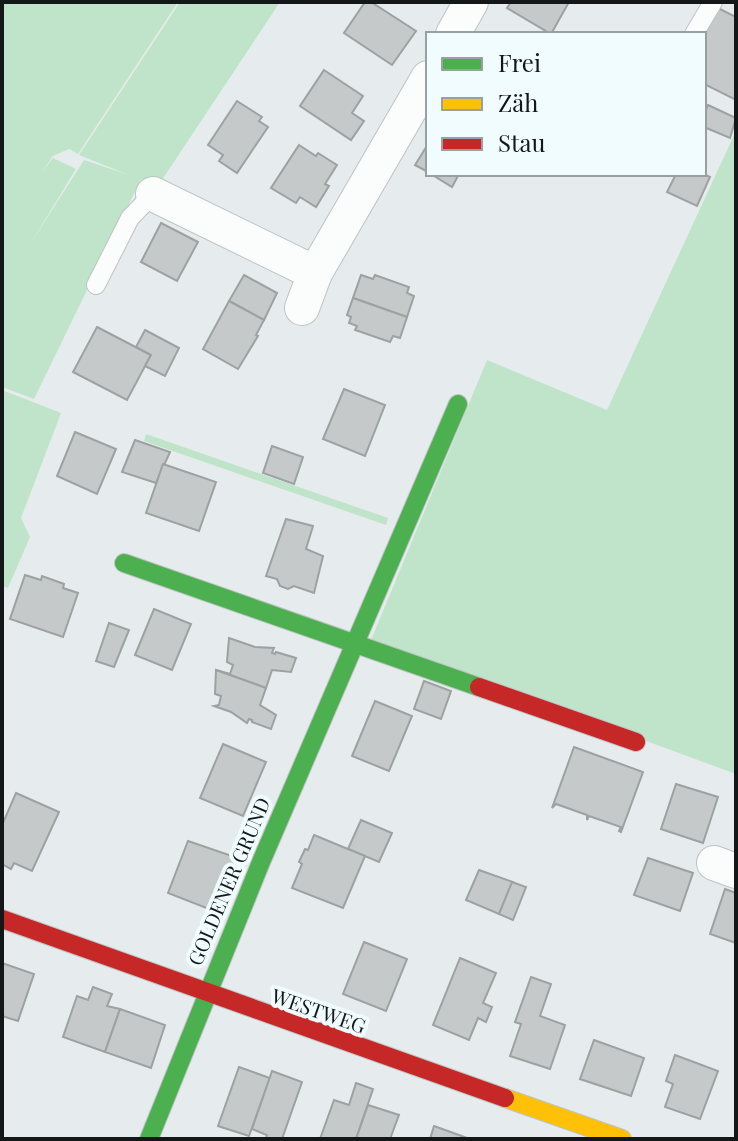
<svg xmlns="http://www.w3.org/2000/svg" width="738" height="1141" viewBox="0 0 738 1141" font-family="'Playfair Display',serif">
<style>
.green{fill:#c0e4c9}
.building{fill:#c5c9c9;stroke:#9ca1a1;stroke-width:2}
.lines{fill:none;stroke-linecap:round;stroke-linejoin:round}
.lane-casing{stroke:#bec3c3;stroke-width:20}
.street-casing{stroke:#bec3c3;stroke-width:36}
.fast-casing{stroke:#bec3c3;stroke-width:20}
.slow-casing{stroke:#bec3c3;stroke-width:20}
.jam-casing{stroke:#bec3c3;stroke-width:20}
.lane{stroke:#fbfcfc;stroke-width:18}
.street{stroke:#fbfcfc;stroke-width:34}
.fast{stroke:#4caf50;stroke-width:18}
.slow{stroke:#ffc107;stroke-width:18}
.jam{stroke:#c62828;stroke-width:18}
.labels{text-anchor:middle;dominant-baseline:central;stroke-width:8;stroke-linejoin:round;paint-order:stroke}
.street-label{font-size:20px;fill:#131718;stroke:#f0fcfe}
</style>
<rect width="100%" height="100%" fill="#e6eced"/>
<g class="green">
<path d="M2,2h176l-100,152 -9,-5 -16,7 -11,16 11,-14 23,11 -47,77 55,-86 45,15 -50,-20 101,-153h100l-122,184 -17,-7 -107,220 -32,-12z"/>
<path d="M735,133l1,1v640l-365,-134 116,-280 120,50z"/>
<path d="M2,390l59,23 -40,105 9,19 -22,51 -6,-2z"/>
<path d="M146,434l242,84 -2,7 -242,-84z"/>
</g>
<g class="building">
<path d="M365,2h6l45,29 -24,34 -48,-32z"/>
<path d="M511,2h58l-18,32 -44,-26z"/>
<path d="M716,7l20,10v83l-32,-16v-50z"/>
<path d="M324,70l39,26 -11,17 12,8 -13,19 -51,-34z"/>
<path d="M237,101l25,16 -3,4 9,6 -31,46 -18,-12 4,-6 -15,-10z"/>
<path d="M708,105l28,13 -6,20 -26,-11v-13z"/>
<path d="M428,144v28l-13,-7z"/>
<path d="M299,145l17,11 2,-3 19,12 -12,19 4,2 -13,21 -16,-10 -4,6 -25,-15z"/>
<path d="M431,174h28l-7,13z"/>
<path d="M676,174h28l6,3 -13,29 -30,-14z"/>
<path d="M161,223l37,19 -21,39 -36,-19z"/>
<path d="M244,275l33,18 -13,27 -35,-19z"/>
<path d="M361,275l12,4 2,-4 34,12 -2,6 7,3 -7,21 -54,-19z"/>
<path d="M353,298l54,19 -7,21 -7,-2 -3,6 -35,-12 2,-4 -8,-3 2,-6 -4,-2z"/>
<path d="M229,301l35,19 -8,15 2,1 -20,33 -35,-20z"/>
<path d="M97,327l54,28 -24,45 -54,-28z"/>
<path d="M145,330l34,18 -14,28 -20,-10 6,-11 -15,-8z"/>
<path d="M344,389l41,16 -20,51 -42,-17z"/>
<path d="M75,432l41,17 -19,45 -40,-18z"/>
<path d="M135,440l35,12 -14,31 -34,-11z"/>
<path d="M272,446l31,11 -9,27 -31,-11z"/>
<path d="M163,464l53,18 -17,49 -53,-18z"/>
<path d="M286,519l27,7 -7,23 17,7 -9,37 -20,-7 -6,3 -8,-3 -3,-7 -11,-3z"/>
<path d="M25,575l16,5 1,-4 22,8 -1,4 15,5 -15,44 -53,-18z"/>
<path d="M154,609l37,15 -19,46 -37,-15z"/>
<path d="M109,623l20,7 -15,37 -18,-6z"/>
<path d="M229,638l26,9 19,1 -2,5 3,1 1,-2 20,6 -5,14 -19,-2 -6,18 -50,-18 14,4 3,-9 -6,-3z"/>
<path d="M216,670l50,18 -6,17 16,10 -5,14 -19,-7v-2l-3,-1 -2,4 -16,-11 -17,-6 5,-1 2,-9 -6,-2z"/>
<path d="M424,681l27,10 -10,28 -27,-10z"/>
<path d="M375,701l37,15 -23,55 -37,-15z"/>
<path d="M223,744l43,18 -23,54 -43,-18z"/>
<path d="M574,747l69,25 -22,60 -2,-1 2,-4 -32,-11 -2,4v-5l-31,-11 -4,4z"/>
<path d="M676,784l42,13 -15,46 -42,-14z"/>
<path d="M16,793l43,19 -27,59 -18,-8 -3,6 -9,-5v-39z"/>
<path d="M361,820l31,13 -13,29 -31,-13z"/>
<path d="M314,835l51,21 -22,52 -51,-20 10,-24 -3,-2 6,-13 3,1z"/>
<path d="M188,841l47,16 -21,54 -46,-18z"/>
<path d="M648,858l45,15 -13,38 -46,-16z"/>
<path d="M479,870l34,12 -14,32 -33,-14z"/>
<path d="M512,882l14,5 -13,33 -14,-6z"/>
<path d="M725,889l11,4v50l-26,-9z"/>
<path d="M364,942l43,17 -21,52 -43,-17z"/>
<path d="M460,958l36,15 -13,30 9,4 -6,15 -8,-4 -9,22 -36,-15z"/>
<path d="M2,963l32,11 -16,47 -16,-5z"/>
<path d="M531,977l20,7 -11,32 25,9 -15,44 -40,-13 11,-32 -6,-2z"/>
<path d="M93,987l19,7 -5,12 13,3 -15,43 -42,-15 14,-41 11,4z"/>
<path d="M120,1009l45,16 -14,43 -46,-16z"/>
<path d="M594,1040l50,18 -13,38 -51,-17z"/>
<path d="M675,1055l43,16 -18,48 -35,-12 8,-23 -7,-3z"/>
<path d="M239,1067l31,11 -21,58 -31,-10z"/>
<path d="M272,1071l30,11 -20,57h-16l1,-4 -15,-6z"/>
<path d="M356,1083l17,6 -17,50h-36l14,-39 15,5z"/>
<path d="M368,1105l31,10 -9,24h-34z"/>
<path d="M434,1126l36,13h-40z"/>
</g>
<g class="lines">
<defs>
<g id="lane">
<path d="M694,34l19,-32"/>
<path d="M96,285l34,-67 23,-24"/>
</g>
<g id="street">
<path d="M453,34l18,-32"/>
<path d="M153,194l162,79"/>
<path d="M302,308l13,-35 113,-195"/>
<path d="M714,863l22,8"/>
</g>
<g id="fast">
<path d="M124,563l355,124"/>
<path d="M149,1139l112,-277 197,-458"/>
</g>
<path id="slow" d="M505,1098l117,41"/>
<g id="jam">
<path d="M479,687l157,55"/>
<path d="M2,919l503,179"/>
</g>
</defs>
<use href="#lane" class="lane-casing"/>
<use href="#street" class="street-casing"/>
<use href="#fast" class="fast-casing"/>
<use href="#slow" class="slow-casing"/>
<use href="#jam" class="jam-casing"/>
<use href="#lane" class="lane"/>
<use href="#street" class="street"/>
<use href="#fast" class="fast"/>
<use href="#slow" class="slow"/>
<use href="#jam" class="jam"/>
</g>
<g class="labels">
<g class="street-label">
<text transform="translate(228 881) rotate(-67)">GOLDENER GRUND</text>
<text transform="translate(319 1010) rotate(19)">WESTWEG</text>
</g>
</g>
<rect width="738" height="1141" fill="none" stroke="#131718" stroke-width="8"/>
<rect x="426" y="32" width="280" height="144" fill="#f0fcfe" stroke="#98a0a2" stroke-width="2"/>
<rect x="442" y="58" width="40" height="12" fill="#4caf50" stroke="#98a0a2" stroke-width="2"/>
<text x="498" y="72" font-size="24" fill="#131718">Frei</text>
<rect x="442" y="98" width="40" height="12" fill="#ffc107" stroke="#98a0a2" stroke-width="2"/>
<text x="498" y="112" font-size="24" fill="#131718">Zäh</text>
<rect x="442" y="138" width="40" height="12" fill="#c62828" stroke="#98a0a2" stroke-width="2"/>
<text x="498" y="152" font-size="24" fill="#131718">Stau</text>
</svg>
